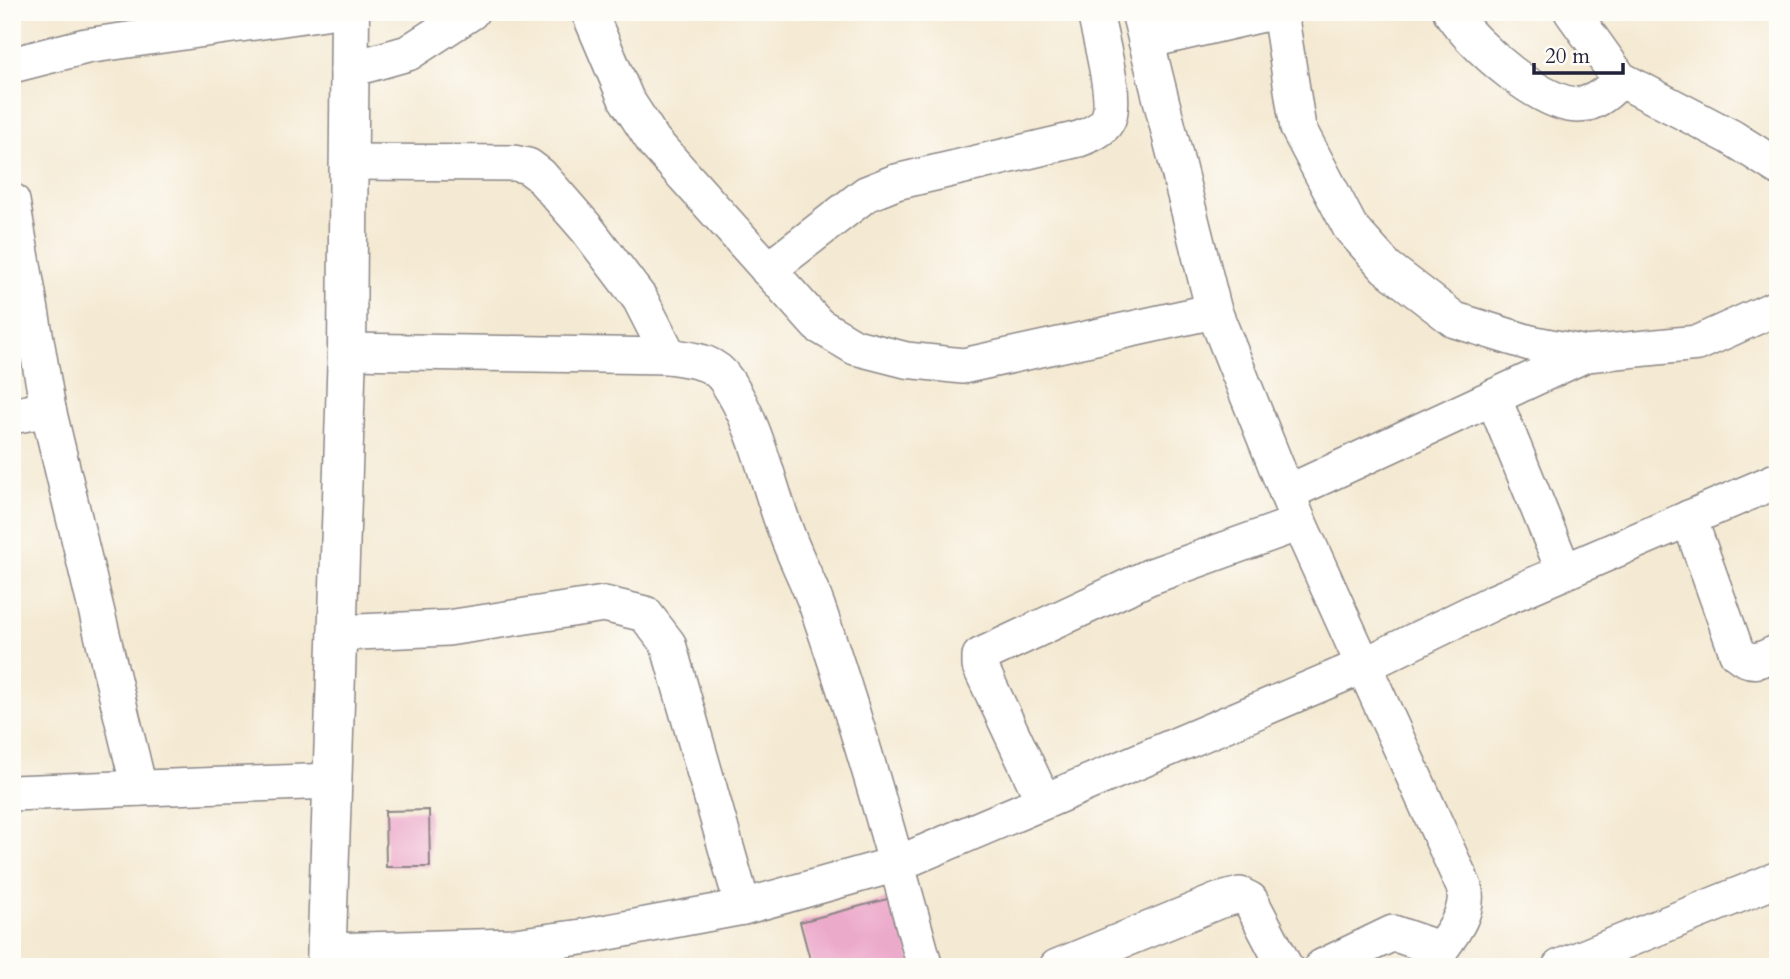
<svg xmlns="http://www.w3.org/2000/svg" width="1790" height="979" viewBox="0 0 1790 979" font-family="Cardo,serif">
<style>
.building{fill:#ecaacb}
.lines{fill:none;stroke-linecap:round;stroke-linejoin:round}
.minor-casing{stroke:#8b8686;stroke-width:38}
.major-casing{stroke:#8b8686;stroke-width:41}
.minor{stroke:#fff;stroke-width:35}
.major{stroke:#fff;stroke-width:38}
</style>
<rect width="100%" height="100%" fill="#fdfcf7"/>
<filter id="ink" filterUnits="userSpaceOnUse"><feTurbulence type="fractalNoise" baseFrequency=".0143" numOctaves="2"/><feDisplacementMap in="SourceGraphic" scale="14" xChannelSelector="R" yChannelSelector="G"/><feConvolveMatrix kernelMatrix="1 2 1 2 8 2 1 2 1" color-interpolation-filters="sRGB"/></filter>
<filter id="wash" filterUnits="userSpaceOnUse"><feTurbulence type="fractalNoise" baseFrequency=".00686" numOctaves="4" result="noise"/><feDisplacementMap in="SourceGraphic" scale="28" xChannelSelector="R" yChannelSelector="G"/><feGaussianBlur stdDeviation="1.57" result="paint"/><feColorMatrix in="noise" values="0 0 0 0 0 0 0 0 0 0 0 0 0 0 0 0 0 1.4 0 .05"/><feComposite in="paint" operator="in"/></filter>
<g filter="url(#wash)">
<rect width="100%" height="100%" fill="#f4e9d2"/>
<g id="blocks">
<g class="building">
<path d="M429,810l1,57h-44l-1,-56z"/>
<path d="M895,897l18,70h-101l-12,-45z"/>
</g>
</g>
</g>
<g filter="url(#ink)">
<use href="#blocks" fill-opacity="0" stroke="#8b8686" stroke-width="2"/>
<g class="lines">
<defs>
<g id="minor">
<path d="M589,12l37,87 28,43 164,183 37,22 51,13 57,6 251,-55"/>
<path d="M1139,12l75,299 85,212"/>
<path d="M1280,12l18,116 52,99 36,40 69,53 75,23 56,11 112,-11 80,-36"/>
<path d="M1451,12c18,30 98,102 134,92 15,-4 26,-14 35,-25"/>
<path d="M1572,12l48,67 111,58 47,30"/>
<path d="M1146,41l126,-29"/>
<path d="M12,65l74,-19 239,-34"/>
<path d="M348,70l60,-17 63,-41"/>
<path d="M348,162l166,1 14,3 12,9 47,54 53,70 29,57"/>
<path d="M12,201l36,208 91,379"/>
<path d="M768,270l98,-76 30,-12 183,-43c10,-4 22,-8 28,-18 12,-19 -8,-85 -12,-109"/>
<path d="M347,351l322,5c22,4 44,4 57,24 31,45 41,102 60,152 9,25 22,49 31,74 41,118 75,240 108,361"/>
<path d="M1493,397l71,174"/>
<path d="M12,416l36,-7"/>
<path d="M1287,493l299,-139"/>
<path d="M1689,518l48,135c15,13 24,7 41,-1"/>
<path d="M336,633l112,-5 156,-24 41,10 23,30 75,263"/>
<path d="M12,793l320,-12"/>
<path d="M1043,800l-63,-134v-10l169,-79 150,-54 165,364c8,29 -21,56 -36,80"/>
<path d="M326,951l188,-5 68,-9 161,-30 154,-43 468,-199 129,-63 284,-122"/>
<path d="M1057,967l161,-66 22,-6 10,5 35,67"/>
<path d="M1322,967l71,-34 46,16"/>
<path d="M1560,967l218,-88"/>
</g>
<path id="major" d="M326,967l21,-616 3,-339"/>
</defs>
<use href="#minor" class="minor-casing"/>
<use href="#major" class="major-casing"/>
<use href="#minor" class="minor"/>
<use href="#major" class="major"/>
</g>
</g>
<rect width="1790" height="979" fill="none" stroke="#fdfcf7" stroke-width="42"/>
<path d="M1534 63v10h89v-10" fill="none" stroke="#22223b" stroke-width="3.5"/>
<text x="1545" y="63" font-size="21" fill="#22223b" stroke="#fdfcf7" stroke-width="5" paint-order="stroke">20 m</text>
</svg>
